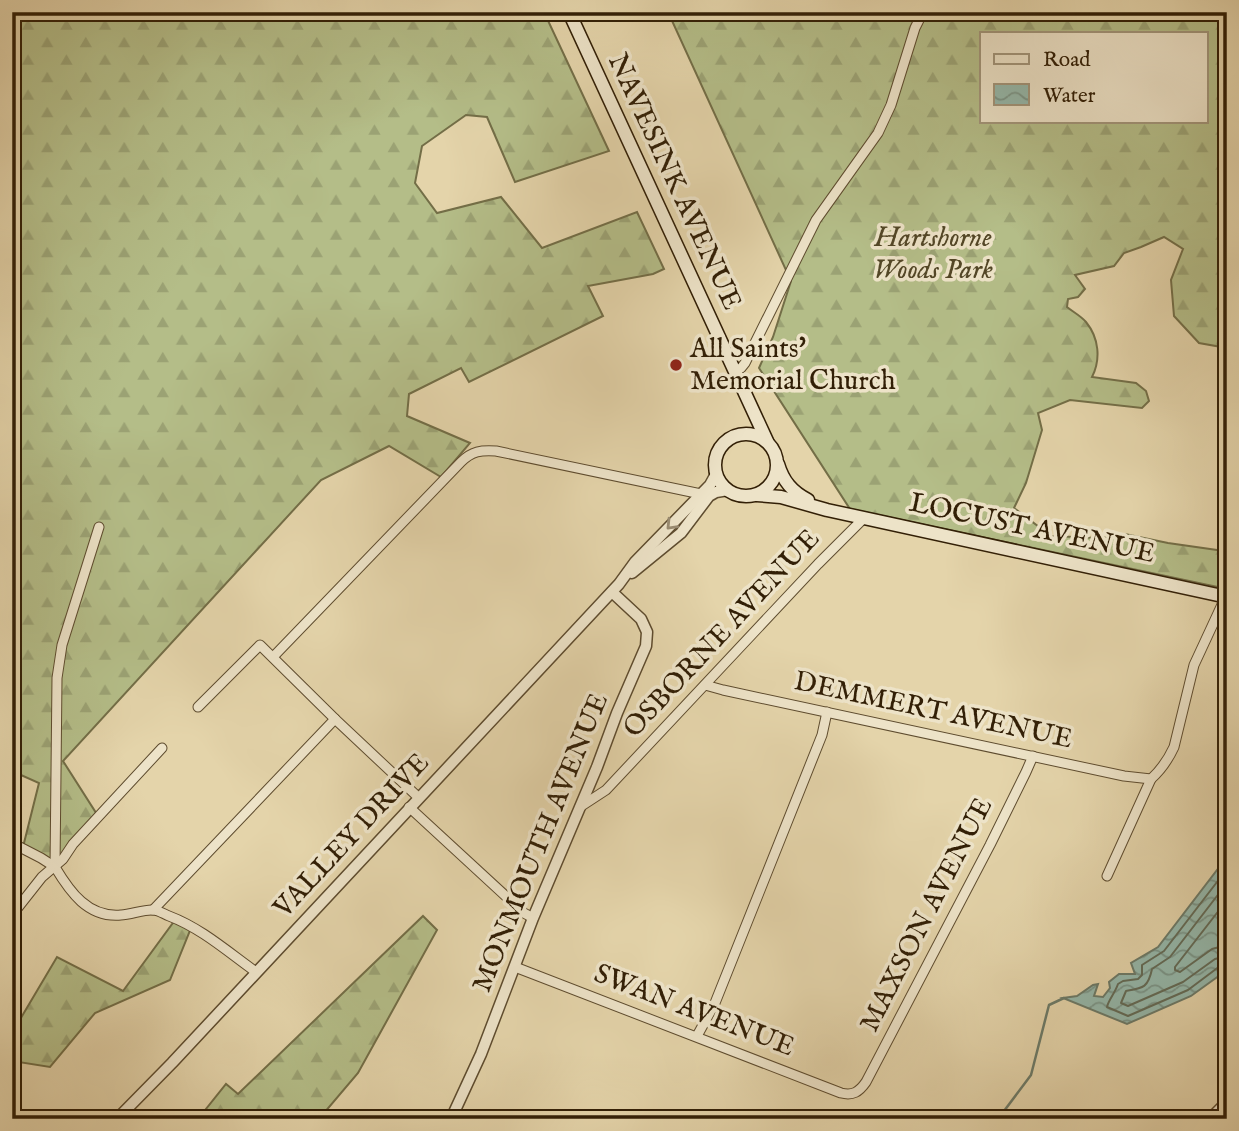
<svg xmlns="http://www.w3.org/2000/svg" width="1239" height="1131" viewBox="0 0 1239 1131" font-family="'IM FELL English',serif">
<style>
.forest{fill:url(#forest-firs);stroke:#736e47;stroke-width:2;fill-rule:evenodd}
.water{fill:url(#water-waves);stroke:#6d7b69;stroke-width:2}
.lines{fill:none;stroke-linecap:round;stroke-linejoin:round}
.shore{stroke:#646c58;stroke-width:2}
.stream{stroke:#6d7b69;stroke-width:2.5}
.minor-casing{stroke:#5e4c2f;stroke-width:11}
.tertiary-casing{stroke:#5e4c2f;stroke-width:13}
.secondary-casing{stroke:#321f06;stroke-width:15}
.minor{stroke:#ede3c8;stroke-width:9}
.tertiary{stroke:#ede3c8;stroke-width:10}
.secondary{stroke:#ede3c8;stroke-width:12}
.oneway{stroke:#998b71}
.poi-dot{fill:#8f2418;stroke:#ede3c8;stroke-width:2.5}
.labels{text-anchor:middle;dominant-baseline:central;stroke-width:7;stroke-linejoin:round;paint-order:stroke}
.street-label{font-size:28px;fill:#321f06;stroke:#ede3c8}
.park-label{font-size:28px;font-style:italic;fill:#524626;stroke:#ede3c8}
.poi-label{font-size:28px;fill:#321f06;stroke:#ede3c8;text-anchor:start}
</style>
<defs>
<pattern id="forest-firs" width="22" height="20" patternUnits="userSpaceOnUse" patternTransform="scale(1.75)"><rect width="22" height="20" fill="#b4bd88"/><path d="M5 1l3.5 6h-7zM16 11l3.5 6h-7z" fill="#9ba274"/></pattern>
<pattern id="water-waves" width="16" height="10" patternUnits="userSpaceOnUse" patternTransform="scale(1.75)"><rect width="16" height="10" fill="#95b8ab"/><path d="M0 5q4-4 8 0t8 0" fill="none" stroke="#7a9589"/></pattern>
</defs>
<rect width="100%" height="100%" fill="#e4d4aa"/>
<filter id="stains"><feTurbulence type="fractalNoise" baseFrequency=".00286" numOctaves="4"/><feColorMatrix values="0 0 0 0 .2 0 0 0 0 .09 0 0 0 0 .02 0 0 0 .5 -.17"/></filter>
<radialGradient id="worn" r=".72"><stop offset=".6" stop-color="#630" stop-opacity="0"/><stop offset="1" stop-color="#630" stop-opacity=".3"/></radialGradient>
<g class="forest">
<path d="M12,12h532l65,139 -94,31 -28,-65 -21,-2 -44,31 -7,37 22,30 64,-16 41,51 95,-36 27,57 -11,5 -65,12 15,30 -134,66 -8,-14 -52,26 -2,22 63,27 -29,34 -52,-31 -68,34 -258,281 35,55 -43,49 -32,-18 16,-64 -27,-12z"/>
<path d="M668,12h559v336l-28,-5 -25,-27 -3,-36 12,-31 -19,-12 -23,10 -17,6 -10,13 -39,9 10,14 -7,8 -10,2 -1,8c6,5 14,9 19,15 13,16 15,37 6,55l44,6 10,8 3,10 -7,7 -72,-8 -32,13 4,17 -16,53 -12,25 37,28 48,2 26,-4 43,9 49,7 10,5v34l-377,-80 -91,-141 14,-31 18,-56zM982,33h224v88h-224z"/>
<path d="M178,916l15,7 -23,57 -75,33 -45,54 -38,-6v-28l45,-76 66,34z"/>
<path d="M423,916l14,14 -79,143 -39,46h-121l28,-35 12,10z"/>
</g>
<path class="water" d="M1227,857v113l-36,26 -64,28 -64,-26 14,-2 16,-11 5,-1 -4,12 9,1 7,-9 -1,-6 10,-8h16l-4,-11 27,-16z"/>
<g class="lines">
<g class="shore">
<path d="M1227,869l-63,82 -22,14v10l-4,4 -15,2 -5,3c-3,9 -10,17 -11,23l21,9 60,-26 32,-24 7,-1"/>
<path d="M1227,883l-57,74 -18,12c-4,19 -9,19 -26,22l-5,12 7,3 55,-24 32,-23 12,-3"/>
<path d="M1227,900l-52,67v3l5,2 32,-23 15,-4"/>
</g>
<path class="stream" d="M998,1119l33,-44 18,-70 15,-7"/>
<defs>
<g id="minor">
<path d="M735,372l6,-4 4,-5 71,-143 62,-87 13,-28 24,-77 8,-16"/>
<path d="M99,527l-37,118 -5,33 -2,189c15,25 33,51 66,48 9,0 24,-6 32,-5 5,0 11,4 16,6 32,12 59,36 87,56"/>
<path d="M273,657l188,-195c11,-11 20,-12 35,-11l205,43"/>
<path d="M705,685l18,5 401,86 27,3"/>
<path d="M198,707l62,-62 75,74 83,78"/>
<path d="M409,807l115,106 9,5"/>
<path d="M580,807l26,-17 212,-226 46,-46"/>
<path d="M12,843l29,15 14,9"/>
<path d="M1107,876l44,-97c11,-10 17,-19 23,-32l20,-82 32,-69"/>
<path d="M153,910l182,-191"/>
<path d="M12,915l30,-38 21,-18 10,-15 89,-96"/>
<path d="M515,967l326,126c12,3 18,-1 25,-11l124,-237 36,-73 7,-16"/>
<path d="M697,1036l18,-33 107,-268 5,-23"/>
</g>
<g id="tertiary">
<path d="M632,573l49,-40 28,-37 7,-4 12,-2"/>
<path d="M117,1119l55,-56 447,-479 16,-22 75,-77 6,-11"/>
<path d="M451,1119l30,-65 52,-136 64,-151 20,-54 29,-67 1,-14 -6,-13 -29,-27"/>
<path d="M1210,1119l17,-17"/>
</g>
<g id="secondary">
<path d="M569,12l198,429"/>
<circle cx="746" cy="465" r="31"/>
<path d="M778,464c5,17 14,28 30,36"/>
<path d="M757,495l24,2 46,13 400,87"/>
</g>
</defs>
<use href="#minor" class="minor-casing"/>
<use href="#tertiary" class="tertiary-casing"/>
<use href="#secondary" class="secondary-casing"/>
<use href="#minor" class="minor"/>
<use href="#tertiary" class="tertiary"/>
<use href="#secondary" class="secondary"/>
</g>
<defs><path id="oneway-chevron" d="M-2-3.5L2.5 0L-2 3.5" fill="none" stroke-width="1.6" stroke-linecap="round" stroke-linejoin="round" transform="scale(1.75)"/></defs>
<use class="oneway" href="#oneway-chevron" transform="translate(671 525) rotate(134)"/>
<circle class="poi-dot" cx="676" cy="365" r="7"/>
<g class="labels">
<g class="street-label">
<text transform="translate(674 182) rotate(65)">NAVESINK AVENUE</text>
<text transform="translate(1032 529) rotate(12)">LOCUST AVENUE</text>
<text transform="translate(722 634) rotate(-47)">OSBORNE AVENUE</text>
<text transform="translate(933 711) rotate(12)">DEMMERT AVENUE</text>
<text transform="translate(352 836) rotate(-47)">VALLEY DRIVE</text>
<text transform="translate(541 843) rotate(-68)">MONMOUTH AVENUE</text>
<text transform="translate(927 915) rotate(-63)">MAXSON AVENUE</text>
<text transform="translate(694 1011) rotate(21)">SWAN AVENUE</text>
</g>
<g class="park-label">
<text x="933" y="238">Hartshorne<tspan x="933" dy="32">Woods Park</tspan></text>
</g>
<g class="poi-label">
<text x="690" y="349">All Saints'<tspan x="690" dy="32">Memorial Church</tspan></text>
</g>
</g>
<rect width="1239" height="1131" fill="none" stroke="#e4d4aa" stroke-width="42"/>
<rect x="14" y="14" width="1211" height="1103" fill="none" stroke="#321f06" stroke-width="3.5"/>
<rect x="21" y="21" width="1197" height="1089" fill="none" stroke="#321f06" stroke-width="2"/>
<rect x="980" y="32" width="228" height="91" fill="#ede3c8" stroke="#a2957a" stroke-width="2"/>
<rect x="994" y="54" width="35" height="10" fill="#ede3c8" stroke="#a2957a" stroke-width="2"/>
<text x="1043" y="66" font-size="21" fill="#321f06">Road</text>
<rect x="994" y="84" width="35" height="21" fill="url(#water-waves)" stroke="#a2957a" stroke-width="2"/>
<text x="1043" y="102" font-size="21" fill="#321f06">Water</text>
<rect width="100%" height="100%" filter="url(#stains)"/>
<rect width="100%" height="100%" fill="url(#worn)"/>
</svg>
